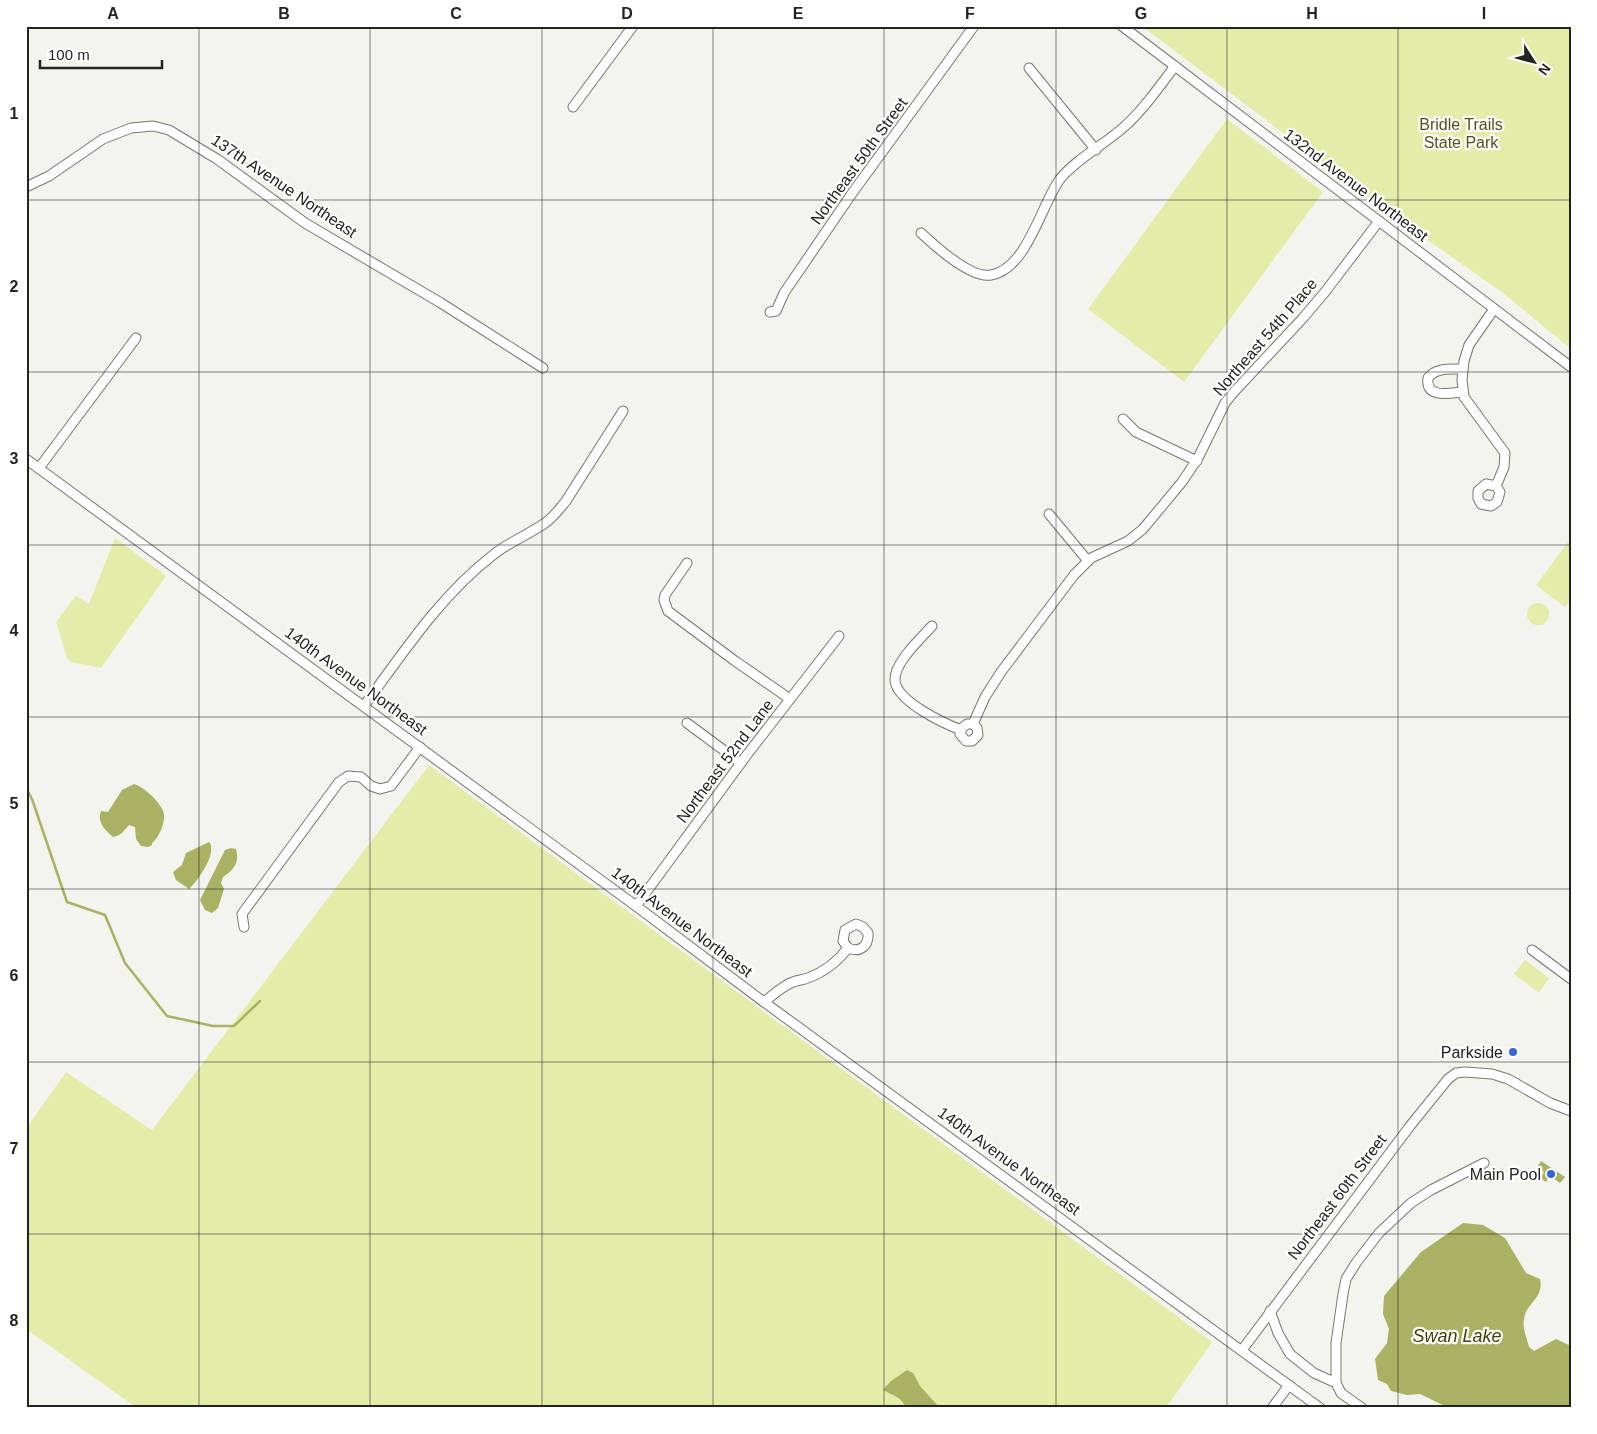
<svg xmlns="http://www.w3.org/2000/svg" width="1597" height="1434" viewBox="0 0 1597 1434" font-family="Arial,sans-serif">
<style>
.green{fill:#e4eca9}
.water{fill:#a9b162}
.lines{fill:none;stroke-linecap:round;stroke-linejoin:round}
.stream{stroke:#a9b162;stroke-width:2.5}
.minor-casing{stroke:#767772;stroke-width:11}
.minor{stroke:#fff;stroke-width:9}
.grid{fill:none;stroke:#232321;stroke-width:1;stroke-opacity:0.55}
.poi-dot{fill:#3664d4;stroke:#fff;stroke-width:2}
.labels{text-anchor:middle;dominant-baseline:central;stroke-width:4.5;stroke-linejoin:round;paint-order:stroke}
.park-label{font-size:16px;fill:#4f541a;stroke:#fff}
.street-label{font-size:16px;fill:#232321;stroke:#fff}
.poi-label{font-size:16px;fill:#232321;stroke:#fff;text-anchor:end}
.water-label{font-size:18px;font-style:italic;fill:#3e4303;stroke:#fff}
.neatline{fill:none;stroke:#232321;stroke-width:2}
.grid-label{font-size:16px;text-anchor:middle;font-weight:bold;fill:#232321}
</style>
<rect width="100%" height="100%" fill="#f3f4ee"/>
<g class="green">
<path d="M1142,26h429v323l-69,-57 -116,-81z"/>
<path d="M1227,119l96,73 -139,190 -96,-73z"/>
<path d="M115,538l51,38 -65,92 -30,-6 -4,-4 -11,-36 20,-26 13,8z"/>
<path d="M1571,538v61l-6,8 -29,-22z"/>
<circle cx="1538" cy="614" r="11"/>
<path d="M429,765l783,577 -46,66h-1029l-111,-79v-200l40,-57 86,58z"/>
<path d="M1525,960l24,18 -10,15 -25,-19z"/>
</g>
<g class="water">
<path d="M134,784c10,3 25,17 29,27 4,9 -4,27 -11,32v2l-4,2 -7,-1 -5,-7 -1,-12 -6,-2c-7,7 -5,9 -16,12 -9,-8 -16,-15 -12,-26l7,1 14,-22z"/>
<path d="M209,842c9,10 -11,39 -20,47l-13,-9 -3,-8 9,-7 4,-12z"/>
<path d="M231,848l5,1c4,13 -2,21 -13,28l-2,6 3,6 -6,19 -6,5 -7,-3 -5,-10 25,-50z"/>
<path d="M1541,1161l24,16 -5,6 -10,-7 -4,6 -6,-4 4,-6 -7,-5z"/>
<path d="M1463,1223l20,2 22,13 21,35 14,6c4,20 -13,22 -16,40 -2,8 3,20 5,28l5,4 22,-12 15,7v62h-122l-29,-14 -13,1 -16,-4 -4,-7 -9,-4 -3,-21 12,-16 2,-14 -6,-15 1,-18 37,-44z"/>
<path d="M907,1370l6,3 7,13 20,22h-34c-4,-11 -14,-13 -23,-18l8,-9z"/>
</g>
<g class="lines">
<path class="stream" d="M26,788l6,11 35,103 38,13 20,48 42,53 46,10h21l26,-25"/>
<defs>
<g id="minor">
<path d="M1122,26l449,341"/>
<path d="M1029,68l67,82"/>
<path d="M573,107l60,-81"/>
<path d="M26,187l23,-11 54,-37 28,-11 22,-2 16,4 48,29 88,64 136,80 102,65"/>
<path d="M921,233c14,13 50,46 70,42 36,-6 50,-70 69,-96 15,-19 45,-35 64,-52 20,-18 35,-40 51,-61"/>
<path d="M1494,309l-25,36 -5,16 -2,19 2,17 41,56 -1,14 -8,19 -10,-2 -8,7v7l3,6 10,2 6,-4 3,-10 -4,-6"/>
<path d="M770,312l6,-1 8,-18 69,-101 121,-166"/>
<path d="M1463,369c-12,0 -27,-2 -35,9 -3,21 22,15 35,14"/>
<path d="M1123,419l13,13 61,29"/>
<path d="M26,459l610,447 128,96 556,406"/>
<path d="M39,468l97,-130"/>
<path d="M1049,514l39,47"/>
<path d="M687,563l-22,32 -1,5 4,11 67,50 55,38"/>
<path d="M932,626c-11,12 -38,37 -37,54 1,21 48,43 66,50"/>
<path d="M364,706c39,-53 76,-110 129,-151 16,-13 35,-20 52,-32 8,-5 15,-15 21,-22l57,-90"/>
<path d="M687,723l54,40"/>
<path d="M973,724l4,4 1,7 -6,6h-6l-6,-7 2,-6 5,-4h6l12,-27 16,-25 73,-97 17,-17 37,-17 15,-12 39,-47 16,-24 27,-55 8,-10 70,-75 22,-26 54,-71"/>
<path d="M636,906l110,-150 93,-120"/>
<path d="M244,927l-2,-13 97,-132 9,-6 13,1 10,9 9,3 11,-3 29,-39"/>
<path d="M1532,950l39,29"/>
<path d="M764,1002c9,-7 18,-16 29,-20 5,-2 10,-2 15,-4 16,-6 30,-17 40,-30l-5,-7 2,-11 11,-6 7,3 5,6c1,13 -8,20 -20,15"/>
<path d="M1270,1311l8,22 12,21 24,19 22,10 5,10 21,15"/>
<path d="M1242,1350l168,-224 38,-47 8,-6 9,-1 27,2 16,5 42,24 21,8"/>
<path d="M1336,1383v-40l7,-49 3,-15 10,-16 23,-30 32,-30 20,-13 53,-27"/>
<path d="M1272,1408l17,-23"/>
</g>
</defs>
<use href="#minor" class="minor-casing"/>
<use href="#minor" class="minor"/>
</g>
<path class="grid" d="M199,26v1382M370,26v1382M542,26v1382M713,26v1382M884,26v1382M1056,26v1382M1227,26v1382M1398,26v1382M26,200h1545M26,372h1545M26,545h1545M26,717h1545M26,889h1545M26,1062h1545M26,1234h1545"/>
<g class="poi-dot">
<circle cx="1513" cy="1052" r="5"/>
<circle cx="1551" cy="1174" r="5"/>
</g>
<g class="labels">
<g class="park-label">
<text x="1461" y="124">Bridle Trails<tspan x="1461" dy="18">State Park</tspan></text>
</g>
<g class="street-label">
<text transform="translate(859 161) rotate(-54)">Northeast 50th Street</text>
<text transform="translate(1356 185) rotate(37)">132nd Avenue Northeast</text>
<text transform="translate(284 186) rotate(34)">137th Avenue Northeast</text>
<text transform="translate(1265 337) rotate(-49)">Northeast 54th Place</text>
<text transform="translate(356 681) rotate(36)">140th Avenue Northeast</text>
<text transform="translate(725 761) rotate(-53)">Northeast 52nd Lane</text>
<text transform="translate(682 922) rotate(37)">140th Avenue Northeast</text>
<text transform="translate(1009 1161) rotate(36)">140th Avenue Northeast</text>
<text transform="translate(1337 1197) rotate(-53)">Northeast 60th Street</text>
</g>
<g class="poi-label">
<text x="1503" y="1052">Parkside</text>
<text x="1541" y="1174">Main Pool</text>
</g>
<g class="water-label">
<text x="1457" y="1336">Swan Lake</text>
</g>
</g>
<rect width="1597" height="1434" fill="none" stroke="#ffffff" stroke-width="55"/>
<g transform="translate(1534 62) rotate(126)" stroke="#ffffff" stroke-width="4" paint-order="stroke">
<path d="M0-4L9 19L0 12L-9 19Z" fill="#232321"/>
<text y="-8" font-size="14" font-weight="bold" text-anchor="middle" fill="#232321">N</text>
</g>
<path d="M40 60v8h122v-8" fill="none" stroke="#232321" stroke-width="2.5"/>
<text x="48" y="60" font-size="15" fill="#232321" stroke="#ffffff" stroke-width="4" paint-order="stroke">100 m</text>
<rect x="28" y="28" width="1542" height="1378" class="neatline"/>
<g class="grid-label">
<text x="113" y="19">A</text>
<text x="284" y="19">B</text>
<text x="456" y="19">C</text>
<text x="627" y="19">D</text>
<text x="798" y="19">E</text>
<text x="970" y="19">F</text>
<text x="1141" y="19">G</text>
<text x="1312" y="19">H</text>
<text x="1484" y="19">I</text>
<text x="14" y="119">1</text>
<text x="14" y="292">2</text>
<text x="14" y="464">3</text>
<text x="14" y="636">4</text>
<text x="14" y="809">5</text>
<text x="14" y="981">6</text>
<text x="14" y="1154">7</text>
<text x="14" y="1326">8</text>
</g>
</svg>
